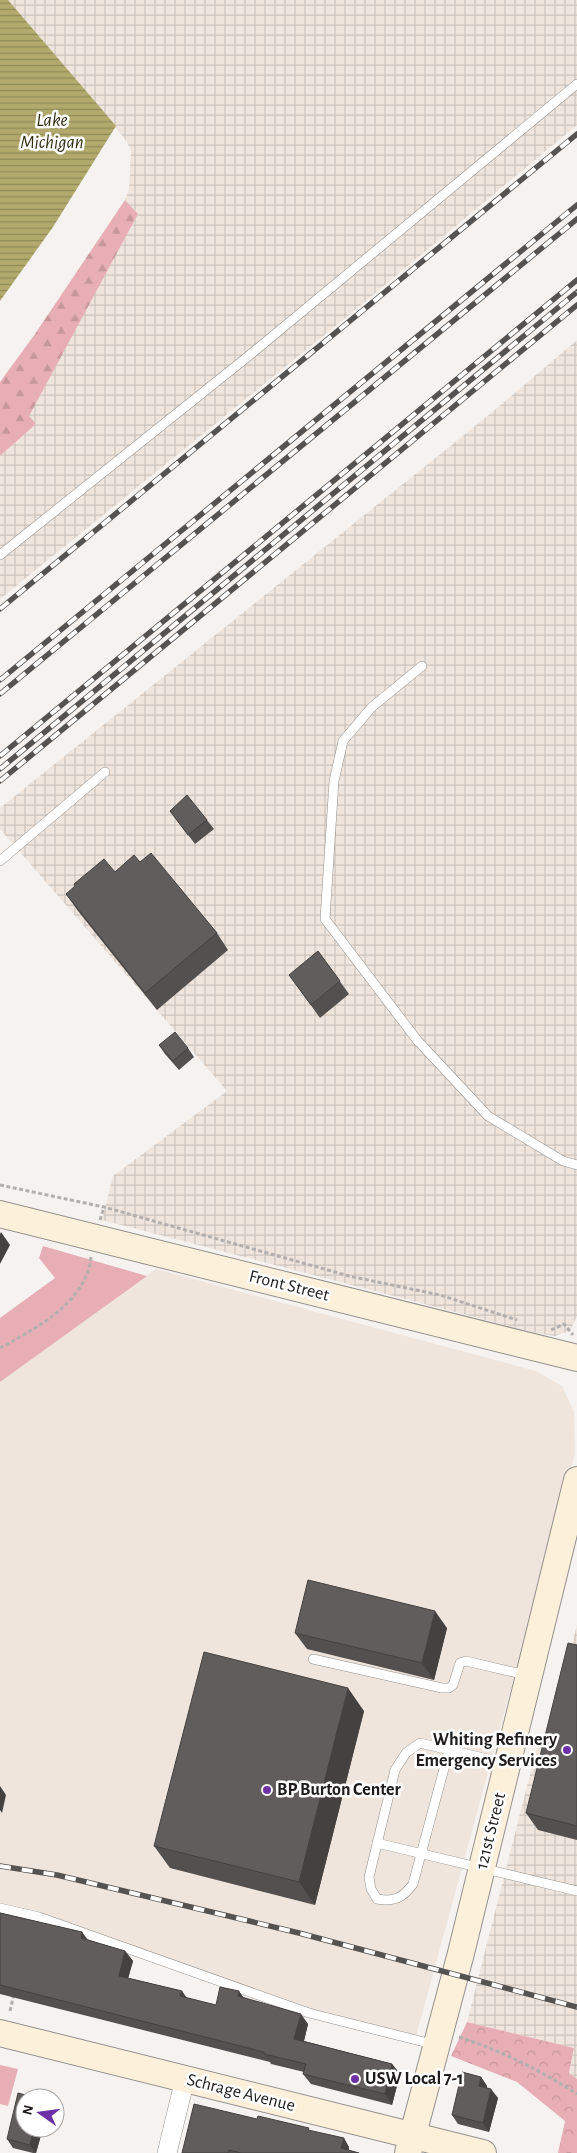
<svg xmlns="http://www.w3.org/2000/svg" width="577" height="2153" viewBox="0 0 577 2153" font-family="'Alegreya Sans',sans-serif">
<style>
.built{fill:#efe5dd}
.industrial{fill:url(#industrial-grid)}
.green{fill:#e7afb5}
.forest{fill:url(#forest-firs)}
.park{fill:url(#park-crowns)}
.water{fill:url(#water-rules)}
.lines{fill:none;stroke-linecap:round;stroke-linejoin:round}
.lane-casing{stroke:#93908d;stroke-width:10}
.street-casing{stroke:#93908d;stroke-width:20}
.secondary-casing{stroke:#93908d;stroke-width:28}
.path{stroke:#b2afae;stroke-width:3;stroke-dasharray:4 2.5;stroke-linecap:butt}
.lane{stroke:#fff;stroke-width:9}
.street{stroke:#fff;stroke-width:19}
.secondary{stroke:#fdf0db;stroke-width:26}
.rail-casing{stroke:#555352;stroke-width:5.5}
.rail{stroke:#fff;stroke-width:4;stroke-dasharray:11;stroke-linecap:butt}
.wall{fill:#53504f}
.shaded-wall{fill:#444140}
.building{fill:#615d5c;stroke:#444140}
.poi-dot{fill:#6d30a5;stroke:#fff;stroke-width:2}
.labels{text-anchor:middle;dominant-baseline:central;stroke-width:5;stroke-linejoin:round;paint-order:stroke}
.street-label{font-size:18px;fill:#1d1b1b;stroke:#fff}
.poi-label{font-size:18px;font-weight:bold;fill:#1d1b1b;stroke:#fff;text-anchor:start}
.water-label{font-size:19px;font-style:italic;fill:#312d11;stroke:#fff}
</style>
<defs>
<pattern id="industrial-grid" width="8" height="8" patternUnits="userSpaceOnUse" patternTransform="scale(1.25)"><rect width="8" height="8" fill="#efe5dd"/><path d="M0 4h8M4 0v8" fill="none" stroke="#ccc4bd"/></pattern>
<pattern id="forest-firs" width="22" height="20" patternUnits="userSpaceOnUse" patternTransform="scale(1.25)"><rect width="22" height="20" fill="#e7afb5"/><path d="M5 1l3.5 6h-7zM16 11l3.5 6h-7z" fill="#c6969b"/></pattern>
<pattern id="park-crowns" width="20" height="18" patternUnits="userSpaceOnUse" patternTransform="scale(1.25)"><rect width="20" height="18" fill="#e7afb5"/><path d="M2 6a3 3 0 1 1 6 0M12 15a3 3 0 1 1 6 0" fill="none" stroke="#c6969b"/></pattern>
<pattern id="water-rules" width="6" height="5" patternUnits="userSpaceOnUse" patternTransform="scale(1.25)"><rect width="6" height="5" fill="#b2aa6c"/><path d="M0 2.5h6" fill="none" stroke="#908a58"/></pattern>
</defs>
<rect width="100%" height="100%" fill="#f6f2f0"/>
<path class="built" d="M156,1269l380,102 26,15 12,26 1,41 -160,587 -106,-27 -309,-105v-526z"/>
<g class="industrial">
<path d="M8,0h569v125l-228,190 -349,284v-143l36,-32 -8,-8 110,-202 -13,-14 4,-10 2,-40 -6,-11z"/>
<path d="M577,340v976l-7,15 -15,5 -19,-3 -434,-113 11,-44 114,-85 -227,-262v-21l490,-394z"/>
<path d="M577,1625v454l-8,-6 5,-25 -107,-26 72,-283 9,2z"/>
</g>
<g class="green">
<path d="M43,1246l104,30 -147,106v-64l55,-40 -16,-20z"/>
<path d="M0,2065l18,4 -10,37 -8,-2z"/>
</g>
<path class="forest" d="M125,200l13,14 -109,202 7,8 -36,32v-74l35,-48z"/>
<path class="park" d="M467,2022l107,26 -5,25 8,6v74h-19l7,-32 -48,-39 -66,-26z"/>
<path class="water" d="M0,0h8l108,126 -63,101 -53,74z"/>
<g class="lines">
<defs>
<g id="lane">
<path d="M0,555l251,-201 326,-270"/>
<path d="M422,666l-50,41 -29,34 -9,40 -9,138 92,121 71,76 75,45 14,4"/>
<path d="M0,861l105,-89"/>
<path d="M313,1659l129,29h7l4,-3 7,-22 6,-2 60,14"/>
<path d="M449,1750l-36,134c-10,14 -19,18 -36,15l-6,-10 -2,-12 26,-107 11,-17 14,-10 85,20"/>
<path d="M377,1843l200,48"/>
<path d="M0,1908l39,9 270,96 127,32"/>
</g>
<path id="street" d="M167,2153l18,-74"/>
<g id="secondary">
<path d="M0,1214l577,144"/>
<path d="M0,2033l483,120"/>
<path d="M408,2153l53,-200 116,-473"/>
</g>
</defs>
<use href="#lane" class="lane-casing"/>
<use href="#street" class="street-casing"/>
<use href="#secondary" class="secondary-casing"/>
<g class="path">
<path d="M0,1185l104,22 245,69 91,19 77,25"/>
<path d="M100,1220l4,-13"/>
<path d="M551,1330l13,-6 9,11"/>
<path d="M0,1348c36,-20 86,-45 91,-91"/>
<path d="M10,2011l4,-17"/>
<path d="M459,2037c43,14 81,33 118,57"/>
</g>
<use href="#lane" class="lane"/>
<use href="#street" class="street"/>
<use href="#secondary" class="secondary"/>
<defs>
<g id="rail">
<path d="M0,609l577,-475"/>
<path d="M0,680l577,-475"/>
<path d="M0,694l577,-475"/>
<path d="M0,756l577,-476"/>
<path d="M0,769l577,-477"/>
<path d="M0,781l577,-476"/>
<path d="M0,1866l57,9 242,58 278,74"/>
</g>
</defs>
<use href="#rail" class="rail-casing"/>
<use href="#rail" class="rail"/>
</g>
<g class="wall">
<path d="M170,811l37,9 7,9 -19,15z"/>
<path d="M140,862l77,71 11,17 -71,60 -79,-99 -12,-17 49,-22z"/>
<path d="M318,951l31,43 -29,24 -30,-42z"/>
<path d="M159,1045l29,3 6,9 -15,13 -14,-16z"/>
<path d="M447,1628l-13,52 -127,-31 -12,-16z"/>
<path d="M577,1645v195l-39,-10 -12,-17z"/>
<path d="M364,1711l-49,194 -145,-37 -16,-22z"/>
<path d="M0,1913l82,19 6,8 37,11 8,10 -5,17 54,13 4,7 30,7 27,-8 65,27 -4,17 88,23 8,10 -8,31 -81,-21 -8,-10 1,-2 -33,-8 -1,-2 -270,-68z"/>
<path d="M481,2077l6,9v2l11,10 -9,34 -31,-8 -6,-9z"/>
<path d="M25,2128h18l-7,25h-3l-20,-5 -6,-9z"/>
<path d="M311,2131l38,16v3l10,3h-177z"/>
</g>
<g class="shaded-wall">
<path d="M1,1232l9,13 -10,19v-30z"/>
<path d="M435,1611l12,17 -13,52 -12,-17z"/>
<path d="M348,1688l16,23 -49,194 -16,-23z"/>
<path d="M0,1786l6,9 -4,18 -2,-3z"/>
<path d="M82,1932l7,11 -8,-5z"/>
<path d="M125,1951l8,10 -7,25 -7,-10z"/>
<path d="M182,1991l7,10 -9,-5z"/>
<path d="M239,1991l7,10 -8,-5z"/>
<path d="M301,2014l7,10 -6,25 -8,-10z"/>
<path d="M392,2064l8,10 -8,31 -7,-11z"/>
<path d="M481,2077l6,9 -2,9 -6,-9z"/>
<path d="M491,2089l7,9 -9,34 -6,-9z"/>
<path d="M34,2128h9l-7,25 -6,-8z"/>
<path d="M344,2138l5,9 -1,6 -7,-5z"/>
</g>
<g class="building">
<path d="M187,795l20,25 -19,15 -18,-24z"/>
<path d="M151,853l66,80 -72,60 -79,-99 9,-8 -1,-2 30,-25 11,13 19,-17 6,7z"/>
<path d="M318,951l22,30 -29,24 -22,-30z"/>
<path d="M175,1032l13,16 -15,13 -14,-16z"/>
<path d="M308,1580l127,31 -13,52 -127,-30z"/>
<path d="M568,1643l9,2v181l-51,-13z"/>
<path d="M204,1652l144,36 -49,194 -145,-36z"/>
<path d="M0,1913l82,19 -1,6 44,13 -6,25 63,15 -2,5 36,9 4,-18 19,4 -1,5 63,18 -7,25 98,25 -7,30 -82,-20 3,-10 -42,-10v-2l-264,-67z"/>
<path d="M462,2072l19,5 -2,9 12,3 -8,34 -31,-8z"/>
<path d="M18,2093l15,4 1,1h-9v30h9l-4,17 -23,-6z"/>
<path d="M194,2104l63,15 1,-3 51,12 -1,2 36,8 -3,10 18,5h-118l-12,-3 -1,3h-46z"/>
</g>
<g class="poi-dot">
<circle cx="567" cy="1750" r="5"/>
<circle cx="267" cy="1790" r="5"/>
<circle cx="355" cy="2079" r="5"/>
</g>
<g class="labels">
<g class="street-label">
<text transform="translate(289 1286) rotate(14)">Front Street</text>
<text transform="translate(491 1831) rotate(-76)">121st Street</text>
<text transform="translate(241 2093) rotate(14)">Schrage Avenue</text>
</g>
<g class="poi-label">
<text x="557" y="1740" text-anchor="end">Whiting Refinery<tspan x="557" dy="21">Emergency Services</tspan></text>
<text x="277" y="1790">BP Burton Center</text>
<text x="365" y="2079">USW Local 7-1</text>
</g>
<g class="water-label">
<text x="52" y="120">Lake<tspan x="52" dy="22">Michigan</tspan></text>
</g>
</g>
<g transform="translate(40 2113) rotate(284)"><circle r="24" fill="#ffffff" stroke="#a5a4a4"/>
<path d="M0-4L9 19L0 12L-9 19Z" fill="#6d30a5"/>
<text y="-8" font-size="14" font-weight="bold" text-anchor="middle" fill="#1d1b1b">N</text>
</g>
</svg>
